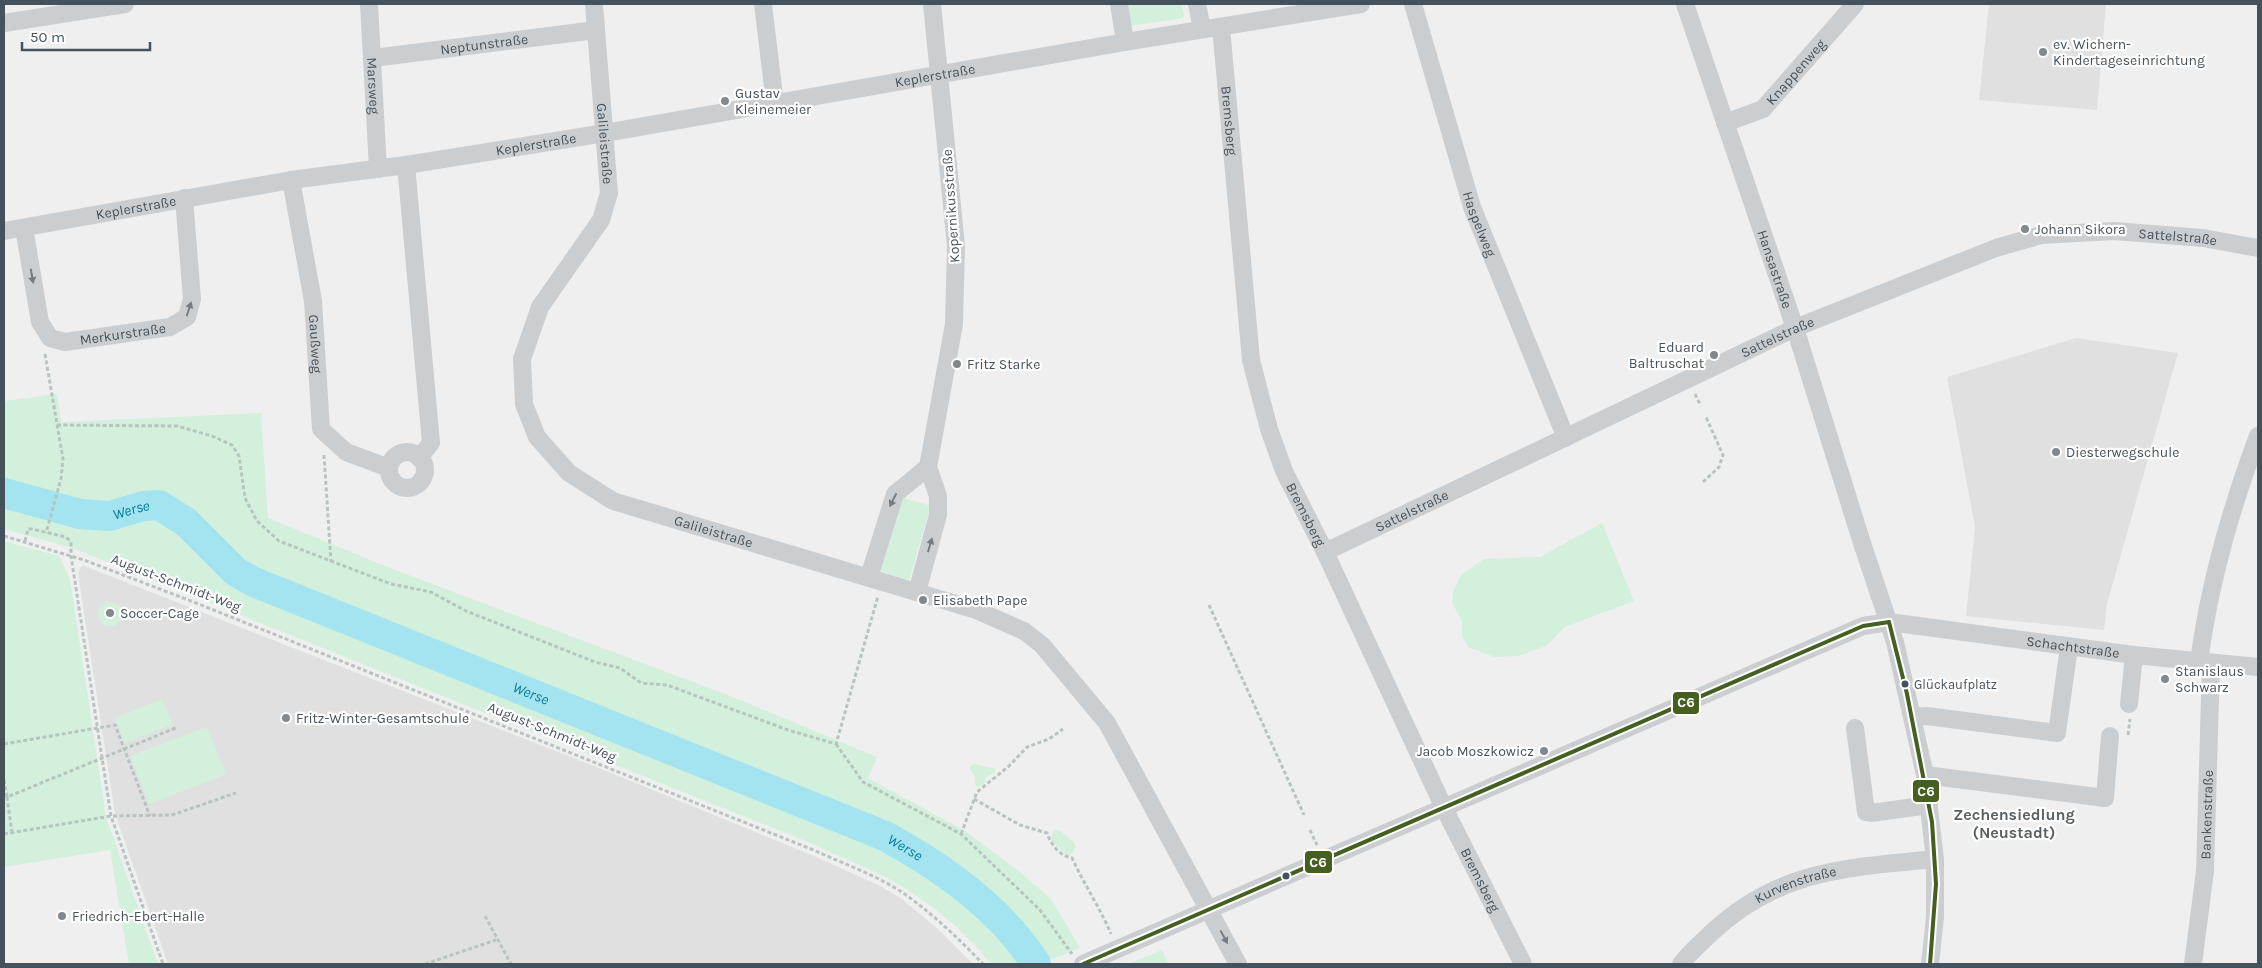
<svg xmlns="http://www.w3.org/2000/svg" width="2262" height="968" viewBox="0 0 2262 968" font-family="Karla,sans-serif">
<style>
.education{fill:#e1e0e1}
.green{fill:#d2f0dc}
.lines{fill:none;stroke-linecap:round;stroke-linejoin:round}
.river{stroke:#a4e3f0;stroke-width:30}
.path{stroke:#b8c4c0;stroke-width:3;stroke-dasharray:4 2.5;stroke-linecap:butt}
.minor{stroke:#cbced0;stroke-width:18}
.bus-1-casing{stroke:#fff;stroke-width:8}
.bus-1{stroke:#455f21;stroke-width:4}
.oneway{fill:#747d85}
.poi-dot{fill:#81898f;stroke:#fff;stroke-width:2}
.bus-dot{fill:#45525c;stroke:#fff;stroke-width:2}
.labels{text-anchor:middle;dominant-baseline:central;stroke-width:4.5;stroke-linejoin:round;paint-order:stroke}
.bus-label{font-size:13px;fill:#45525c;stroke:#fff;text-anchor:start}
.street-label{font-size:14px;fill:#45525c;stroke:#fff}
.poi-label{font-size:14px;fill:#45525c;stroke:#fff;text-anchor:start}
.water-label{font-size:15px;font-style:italic;fill:#077f98;stroke:#fff}
.quarter-label{font-size:16px;font-weight:bold;fill:#5a5f63;stroke:#fff}
.line-badge{stroke:#fff;stroke-width:2}
.badge-label{font-size:14px;text-anchor:middle;font-weight:bold;fill:#fff}
</style>
<rect width="100%" height="100%" fill="#f0efef"/>
<g class="education">
<path d="M1989,4h117l-9,106 -118,-10z"/>
<path d="M2076,338l102,15 -71,251 -3,26 -138,-14 9,-89 -28,-150z"/>
<path d="M82,565l527,207 205,84 66,30 22,13 37,31 34,34h-805l-53,-150 -36,-234v-9z"/>
</g>
<g class="green">
<path d="M1125,4h57l2,14 -55,8z"/>
<path d="M57,394l4,28 200,-9 7,105 122,50 343,129 144,60 -9,21 97,53 51,38 35,30 29,49 -39,16h-50c-27,-34 -67,-67 -106,-87 -22,-11 -45,-20 -67,-31l-743,-297 -71,-20v-128z"/>
<path d="M901,497l30,9 -22,74 -30,-9z"/>
<path d="M1602,523l32,78 -69,26 -19,19 -28,10 -24,1 -26,-10 -6,-11v-15l-10,-18 1,-12 8,-16 23,-16 56,-2z"/>
<path d="M4,541l55,15 11,23 36,238 52,147h-29l-19,-114 -106,17z"/>
<circle cx="110" cy="614" r="12"/>
<path d="M162,699l11,25 -48,19 -10,-25z"/>
<path d="M207,727l19,47 -77,30 -19,-48z"/>
<path d="M974,764l22,5 -1,3 -9,5 -2,7 -6,3 -3,-2v-8l-6,-10z"/>
<path d="M1055,829c8,2 17,11 21,17l-4,8 -5,1 -14,-12 -2,-6z"/>
<path d="M1162,950l6,14h-39z"/>
</g>
<g class="lines">
<path class="river" id="s1" d="M4,493l76,21 30,2 33,-10 16,-1 27,17 50,50 18,10 631,254c57,31 116,72 151,128"/>
<g class="path">
<path d="M45,354l18,105 -2,20 -15,54"/>
<path d="M1695,394l6,12"/>
<path d="M57,425l120,1 35,10 20,9 7,11 6,42 12,23 22,20 112,43 40,8 35,19 129,51 25,6 21,15 26,2 121,45 48,14 42,-148"/>
<path d="M324,455l7,107"/>
<path d="M1703,482l16,-15 4,-12 -17,-38"/>
<path d="M4,536l80,24 107,41 625,250c30,14 63,25 90,44 28,20 53,44 77,69"/>
<path d="M25,541l3,-12h4l34,8 5,5v14l40,260 52,148"/>
<path d="M1209,605l95,210"/>
<path d="M2128,735l2,-16"/>
<path d="M4,744l111,-19 35,91"/>
<path d="M836,744l27,38 98,52 79,76 32,44"/>
<path d="M4,780l3,17"/>
<path d="M974,799l46,26 27,8c4,12 13,23 25,25 12,26 28,50 39,76"/>
<path d="M1310,830l7,15"/>
<path d="M12,833l-5,-36 171,-70"/>
<path d="M4,834l107,-18 61,-1 64,-22"/>
<path d="M961,834l16,-42 32,-26 18,-19 22,-8 14,-10"/>
<path d="M485,916l26,48"/>
<path d="M425,964l71,-24"/>
</g>
<g class="minor">
<path id="s2" d="M369,4l9,165"/>
<path id="s3" d="M594,4l15,189 -8,27 -61,87 -18,52 2,45 13,33 32,36 44,28 363,109 48,21 18,14 65,78 131,241"/>
<path d="M763,4l12,100"/>
<path d="M1119,4l6,38"/>
<path d="M1197,4l5,25"/>
<path id="s4" d="M1413,4l59,203 94,231"/>
<path id="s5" d="M1685,4l110,324 66,212 34,102 30,133 10,84v58l-5,47"/>
<path d="M4,23l121,-19"/>
<path id="s6" d="M1221,27l30,333 18,69 15,42 41,81 119,256 79,156"/>
<path id="s7" d="M373,58l223,-28"/>
<path id="s8" d="M1725,123l38,-14 92,-105"/>
<path d="M406,165l25,278 -12,15"/>
<path id="s9" d="M291,180l22,121 8,128 25,23 43,16"/>
<path id="s10" d="M24,228l16,94 10,16 15,4 105,-15 17,-10 5,-18 -8,-101"/>
<path id="s11" d="M4,231l287,-51 115,-15 199,-32 520,-91 236,-38"/>
<circle cx="407" cy="470" r="18"/>
<path id="s12" d="M1325,552l470,-224 201,-80 45,-13 73,-4 89,7 55,10"/>
<path d="M869,577l26,-83 33,-27"/>
<path d="M917,592l21,-77v-19l-10,-29 26,-143 2,-78 -24,-242"/>
<path d="M2199,662c10,-77 32,-154 59,-226"/>
<path d="M2129,704l5,-49"/>
<path d="M1912,717l15,-1 130,17 12,-86"/>
<path d="M1855,728l11,84 5,1 58,-8"/>
<path d="M1925,775l180,23 5,-62"/>
<path id="s13" d="M1083,964l780,-338 26,-4 245,33 124,12"/>
<path id="s14" d="M1681,964c8,-11 19,-20 29,-30 69,-65 136,-66 225,-75"/>
<path id="s15" d="M2193,964l12,-93 6,-208"/>
</g>
<defs>
<g id="bus-1">
<path d="M1889,622l18,72 25,128 4,62 -6,80"/>
<path d="M1083,964l780,-338 26,-4"/>
</g>
</defs>
<use href="#bus-1" class="bus-1-casing"/>
<use href="#bus-1" class="bus-1"/>
</g>
<defs><path id="oneway-solid" d="M-6-.8H1V-3.2L6.5 0L1 3.2V.8H-6Z" transform="scale(1.25)"/></defs>
<g class="oneway">
<use href="#oneway-solid" transform="translate(32 276) rotate(80)"/>
<use href="#oneway-solid" transform="translate(189 309) rotate(-72)"/>
<use href="#oneway-solid" transform="translate(893 500) rotate(117)"/>
<use href="#oneway-solid" transform="translate(930 545) rotate(-74)"/>
<use href="#oneway-solid" transform="translate(1224 937) rotate(62)"/>
</g>
<g class="poi-dot">
<circle cx="2043" cy="52" r="5"/>
<circle cx="725" cy="101" r="5"/>
<circle cx="2025" cy="229" r="5"/>
<circle cx="1714" cy="355" r="5"/>
<circle cx="957" cy="364" r="5"/>
<circle cx="2056" cy="452" r="5"/>
<circle cx="923" cy="600" r="5"/>
<circle cx="110" cy="613" r="5"/>
<circle cx="2165" cy="679" r="5"/>
<circle cx="286" cy="718" r="5"/>
<circle cx="1544" cy="751" r="5"/>
<circle cx="62" cy="916" r="5"/>
</g>
<g class="bus-dot">
<circle cx="1905" cy="684" r="4.5"/>
<circle cx="1286" cy="876" r="4.5"/>
</g>
<g class="labels">
<g class="bus-label">
<text x="1914" y="684">Glückaufplatz</text>
</g>
<g class="street-label">
<text stroke="none"><textPath href="#s7" startOffset="112">Neptunstraße</textPath></text>
<text stroke="none"><textPath href="#s8" startOffset="90">Knappenweg</textPath></text>
<text stroke="none"><textPath href="#s11" startOffset="944">Keplerstraße</textPath></text>
<text stroke="none"><textPath href="#s2" startOffset="82">Marsweg</textPath></text>
<text stroke="none"><textPath href="#s6" startOffset="94">Bremsberg</textPath></text>
<text stroke="none"><textPath href="#s3" startOffset="140">Galileistraße</textPath></text>
<text stroke="none"><textPath href="#s11" startOffset="539">Keplerstraße</textPath></text>
<text transform="translate(951 206) rotate(-94)">Kopernikusstraße</text>
<text stroke="none"><textPath href="#s11" startOffset="134">Keplerstraße</textPath></text>
<text stroke="none"><textPath href="#s4" startOffset="230">Haspelweg</textPath></text>
<text stroke="none"><textPath href="#s12" startOffset="921">Sattelstraße</textPath></text>
<text stroke="none"><textPath href="#s5" startOffset="280">Hansastraße</textPath></text>
<text stroke="none"><textPath href="#s10" startOffset="188">Merkurstraße</textPath></text>
<text stroke="none"><textPath href="#s12" startOffset="501">Sattelstraße</textPath></text>
<text stroke="none"><textPath href="#s9" startOffset="166">Gaußweg</textPath></text>
<text stroke="none"><textPath href="#s12" startOffset="96">Sattelstraße</textPath></text>
<text stroke="none"><textPath href="#s6" startOffset="499">Bremsberg</textPath></text>
<text stroke="none"><textPath href="#s3" startOffset="665">Galileistraße</textPath></text>
<text transform="translate(176 583) rotate(21)">August-Schmidt-Weg</text>
<text stroke="none"><textPath href="#s13" startOffset="1062">Schachtstraße</textPath></text>
<text transform="translate(552 732) rotate(22)">August-Schmidt-Weg</text>
<text stroke="none"><textPath href="#s15" startOffset="150">Bankenstraße</textPath></text>
<text stroke="none"><textPath href="#s6" startOffset="904">Bremsberg</textPath></text>
<text stroke="none"><textPath href="#s14" startOffset="142">Kurvenstraße</textPath></text>
</g>
<g class="poi-label">
<text x="2053" y="44">ev. Wichern-<tspan x="2053" dy="16">Kindertageseinrichtung</tspan></text>
<text x="735" y="93">Gustav<tspan x="735" dy="16">Kleinemeier</tspan></text>
<text x="2035" y="229">Johann Sikora</text>
<text x="1704" y="347" text-anchor="end">Eduard<tspan x="1704" dy="16">Baltruschat</tspan></text>
<text x="967" y="364">Fritz Starke</text>
<text x="2066" y="452">Diesterwegschule</text>
<text x="933" y="600">Elisabeth Pape</text>
<text x="120" y="613">Soccer-Cage</text>
<text x="2175" y="671">Stanislaus<tspan x="2175" dy="16">Schwarz</tspan></text>
<text x="296" y="718">Fritz-Winter-Gesamtschule</text>
<text x="1534" y="751" text-anchor="end">Jacob Moszkowicz</text>
<text x="72" y="916">Friedrich-Ebert-Halle</text>
</g>
<g class="water-label">
<text stroke="none"><textPath href="#s1" startOffset="131">Werse</textPath></text>
<text stroke="none"><textPath href="#s1" startOffset="581">Werse</textPath></text>
<text stroke="none"><textPath href="#s1" startOffset="986">Werse</textPath></text>
</g>
<g class="quarter-label">
<text x="2014" y="814">Zechensiedlung<tspan x="2014" dy="18">(Neustadt)</tspan></text>
</g>
</g>
<g class="line-badge">
<rect x="1672" y="691" width="28" height="24" rx="5" fill="#455f21"/>
<rect x="1912" y="779" width="28" height="24" rx="5" fill="#455f21"/>
<rect x="1304" y="850" width="29" height="24" rx="5" fill="#455f21"/>
</g>
<g class="badge-label">
<text x="1686" y="707">C6</text>
<text x="1926" y="796">C6</text>
<text x="1318" y="867">C6</text>
</g>
<rect width="2262" height="968" fill="none" stroke="#45525c" stroke-width="10"/>
<path d="M22 42v8h128v-8" fill="none" stroke="#45525c" stroke-width="2.5"/>
<text x="30" y="42" font-size="15" fill="#45525c" stroke="#ffffff" stroke-width="4" paint-order="stroke">50 m</text>
</svg>
